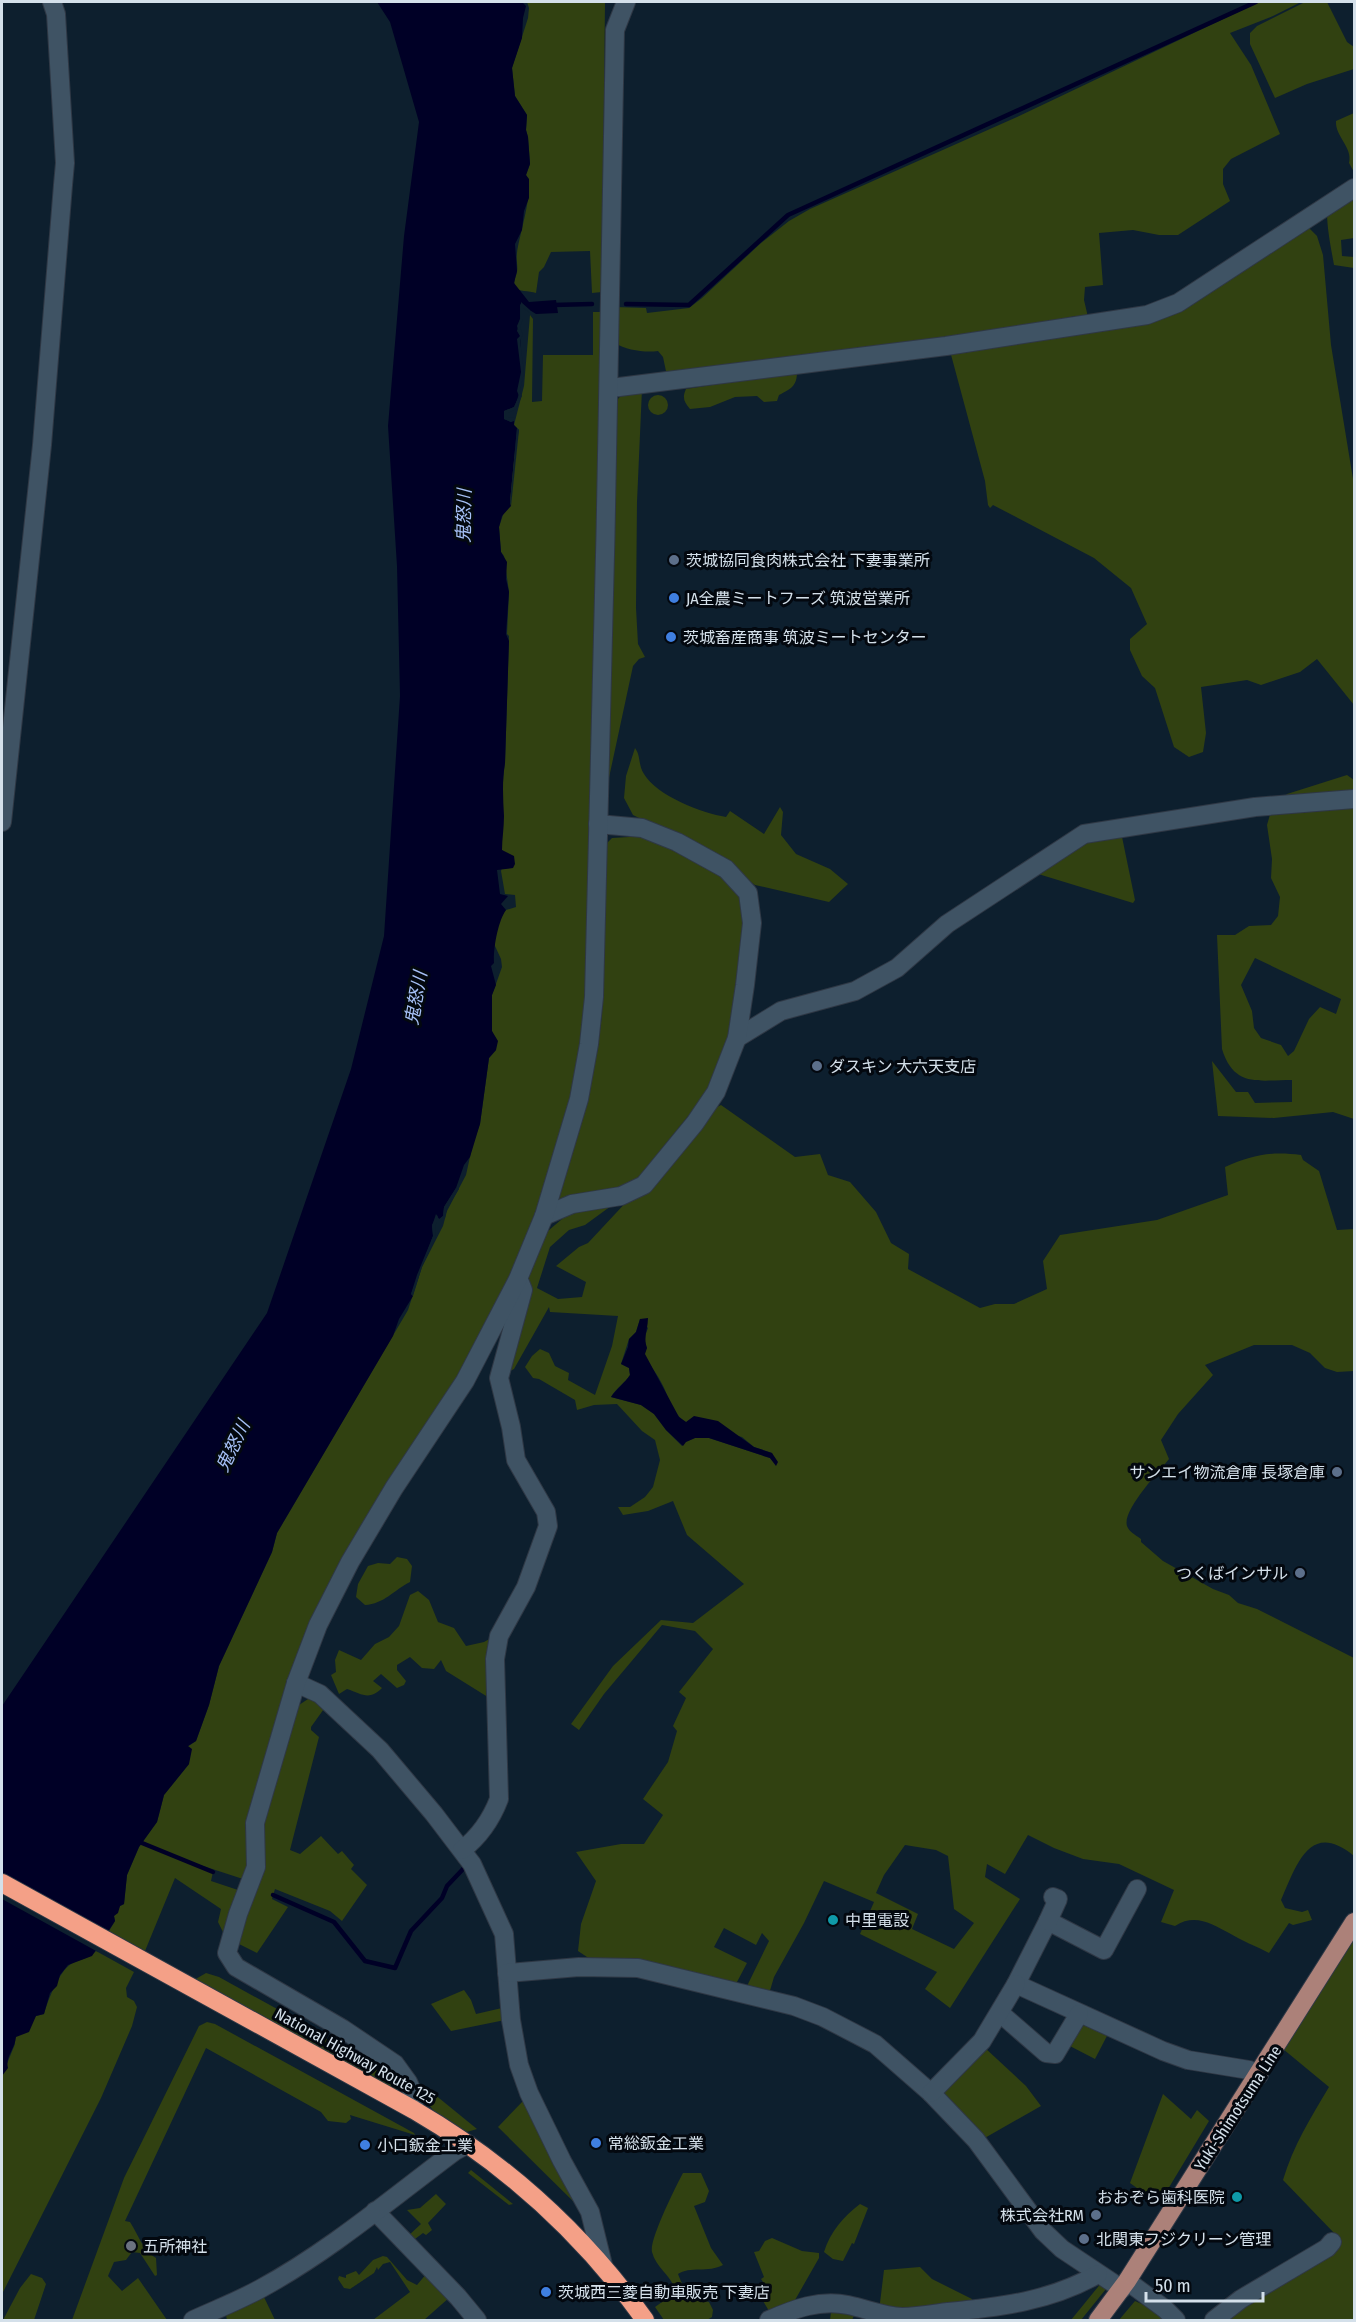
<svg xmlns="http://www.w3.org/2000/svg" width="1356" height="2322" viewBox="0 0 1356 2322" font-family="'Fira Sans Condensed','Noto Sans JP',sans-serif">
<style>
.green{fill:#314111;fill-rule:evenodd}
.water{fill:#000026}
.pier{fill:#0d1f2e}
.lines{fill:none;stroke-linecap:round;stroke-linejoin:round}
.stream{stroke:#000026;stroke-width:4.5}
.minor-casing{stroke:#2f3845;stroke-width:20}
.major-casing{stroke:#2f3845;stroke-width:20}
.highway-casing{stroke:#2f3845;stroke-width:20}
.minor{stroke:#3f5364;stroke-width:18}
.major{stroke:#ac8179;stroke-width:18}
.highway{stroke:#f4a087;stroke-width:18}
.service-dot{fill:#5c6f8a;stroke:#03080f;stroke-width:2}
.shop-dot{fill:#3f7fe0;stroke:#03080f;stroke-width:2}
.culture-dot{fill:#0f9aa8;stroke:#03080f;stroke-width:2}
.worship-dot{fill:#6b7280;stroke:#03080f;stroke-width:2}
.labels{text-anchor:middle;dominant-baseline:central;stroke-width:6;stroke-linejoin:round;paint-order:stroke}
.poi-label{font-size:16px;fill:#d4e0ea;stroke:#03080f;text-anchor:start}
.street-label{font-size:16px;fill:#d4e0ea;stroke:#03080f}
.water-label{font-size:18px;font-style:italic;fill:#a6c0f6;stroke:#03080f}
</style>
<rect width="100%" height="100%" fill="#0d1f2e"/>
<g class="green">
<path d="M527,2h78l-3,290 -10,1 -2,-42 -39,1 -7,15 -5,5 -3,21c-7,-3 -18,0 -21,-7 -2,-5 1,-9 2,-14 1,-6 -1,-12 0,-19 2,-18 18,-64 9,-78l4,-11 -2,-27 -2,-7 1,-15 -12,-19 -3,-28 16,-50 1,-10z"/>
<path d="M1259,2h42l-28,14 -43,17 21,32 29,69 -49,25 -8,10v15l7,17 -52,34h-19l-26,-5 -34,3 4,52 -18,2 -1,13 4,17 -14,-1 -25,8 -382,52 -4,-19 -5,-6c-13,2 -32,-1 -43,-8v-36l31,1 1,5 42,-5 13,-10 59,-55 28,-22 21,-12 207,-92z"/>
<path d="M1305,2h22l20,40 7,5v22l-47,15 -32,14 -25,-54v-11l7,-7z"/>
<path d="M1354,113v59l-5,-9c4,-16 -14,-26 -13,-42z"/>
<path d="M1354,191v47l-13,2 1,16 12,1v11l-20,-3c-3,-17 -7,-36 -7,-53z"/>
<path d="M1309,228l8,8 6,19 8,90 23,140v220l-37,-46 -17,13 -39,13 -14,-5 -46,7 5,46 -3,19 -14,5 -15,-10 -19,-59 -13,-12 -12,-26v-11l17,-15 -16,-36 -37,-30 -101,-53 -3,3 -2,-3 -3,-24 -35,-130c44,-5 88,-11 132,-17 35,-5 70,-8 101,-24 44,-23 79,-70 126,-82z"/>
<path d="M593,312h11l-18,691 -8,73 -31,106 -41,105 -221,410 -40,129 5,26 -4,28 -49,-16 -6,-1 22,9 -2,9 30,10 -16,45 -7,-14 3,-13 -46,-31 -30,73 -36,-20 6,-10 -1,-5 6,-10 4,-2 3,-29 12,-28 18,-25 7,-27 25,-31 -2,-17 9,-6 13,-36 10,-39 53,-114 5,-19 131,-223 14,-43 21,-41 4,-15 19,-36 7,-32 7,-19 9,-66 7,-8 -4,-19v-36l10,-28 -1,-8 -6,-13v-9l6,-21 5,-6 10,-3 -1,-12 -10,-1 -4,-23 5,-17 -4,-4c0,-28 -1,-60 3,-87l4,-127 -2,-2 2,-42 -5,-36 -3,-4 -2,-25 6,-18 14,-79 -5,-5 10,-39 6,-71 3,4 -1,83 10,-1 1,-46h50z"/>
<path d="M797,372c0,14 -6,17 -18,23l-2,6 -13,1 -7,-6 -22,1 -25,10 -20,2c-6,-7 -8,-11 -4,-20z"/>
<path d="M642,389l-5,113 -1,106 2,36 7,13 -6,2 -6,7 -26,121 10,-387 7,-8z"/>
<circle cx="658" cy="405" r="10"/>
<path d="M635,748c6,8 3,17 9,26 13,22 58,39 82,43l4,-6 34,23 16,-27 3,5 -2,23 15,19 34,15 18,15 -19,18 -74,-17 -39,-29 -83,-41 -9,-17 2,-22z"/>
<path d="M1347,775l7,5v339l-21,-7 -59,6 -56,-2 -6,-55 24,31h12l7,11 37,-1v-22c-33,0 -58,8 -70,-31l-5,-114h18l14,-9 22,-1 7,-9 2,-19 -9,-19 1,-19 -5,-34 4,-14 16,-17zM1255,958l86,41 -5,15 -16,-7 -11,12 -15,32 -6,5 -7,-11 -20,-7 -7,-10 -2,-17 -11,-26z"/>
<path d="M1121,832l14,68 -2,3 -98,-30 54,-32z"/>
<path d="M646,836l60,27 32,27 8,27 -16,116 -20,56 -77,95 -77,18 41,-149 5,-38 4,-171 6,-6z"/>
<path d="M721,1105l74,52 25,-3 8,21 22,7 26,30 15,31 18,11 -1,15 72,39 15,-4h19l33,-15 -4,-28 17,-26 97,-15 71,-25 -3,-28c27,-12 46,-16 76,-12l2,5 16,11 18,59 17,-1v142l-17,1 -12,-4 -15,-15 -18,-8h-38l-49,20 8,10 -35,39 -17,26 8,19c-10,13 -47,51 -42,67 2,6 9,9 14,13v3l22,19 50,28 16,6 9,8 19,6 97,49v198c-44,-36 -57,8 -73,44l4,8 17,4 6,-2 4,10 -19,5 -4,-2 -20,30c-13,-7 -27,-12 -40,-20 -17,-9 -34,-20 -54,-7l-14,-4 13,-32 -55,-26 -36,-5 -29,-11 -26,-13 -23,39 -18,-10 -2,13 35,22 -70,109 -25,-19 12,-17 -77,-38 14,-32 -50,-21 -20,42 -30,54 -5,17 -20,-5 -1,-5 21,-43 -7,-8 -6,12 -32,-17 -10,19 33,16 -10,19 -8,2 -136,-23 -15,-10 3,-27 15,-43 -20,-29 45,-8h23l19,-29 -20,-16 25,-37 9,-31 -4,-5 13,-28 -7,-6 34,-43 -18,-18 -33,-6 -58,69 -25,36 -8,-6 42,-58 48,-46 32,3 51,-39 -57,-49 -14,-34 -25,10 -25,4 -5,-8h12l15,-10 8,-10 7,-27 -5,-20 -13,-9 -25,-27 -23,1 -17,5 -2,-10 -36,-21 -6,-1 -8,-11 7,-11 8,-7 9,4 6,13 14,7 -1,7 27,15 17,-49 6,-30 -68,-4 -1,-5 -35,62 -12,6 26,-106 14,-33 33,-28 36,-2 -26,19 -16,5 -19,17 -13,41 21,11 24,-2 4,-15 -30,-16 23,-19 9,-4 125,-134zM640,1319l8,9 -4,11 3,9 -3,5c4,11 12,19 17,29 8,14 10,31 25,40l56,15 12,10 18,6 4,12 -6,-7 -61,-20h-14l-10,4 -3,4 -16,-16 -12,-16 -13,-9 -30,-8c6,-10 14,-14 19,-22l-1,-7 -8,-4 8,-25 7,-7zM905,1845l31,5 12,6 6,53 20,14 -20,26 -42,-20 6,-15 -42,-21 8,-18z"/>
<path d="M397,1557l10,2 5,7 -2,16c-16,8 -26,22 -45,23l-9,-8 2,-13 10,-18 10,-3 12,1z"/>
<path d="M418,1591l11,9 9,22 16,6 12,18 18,-4 9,-5 -2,62 -45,-28 -5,-11 -7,9 -12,-1 -12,-11 -13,8v5l9,11 -2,4 -7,3 -16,-14 -8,7 9,7c-13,13 -20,6 -35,1l-8,5 -8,-19 5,-3 -1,-12 4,-10 22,10 14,-16 14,-7 10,-11 11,-31z"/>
<path d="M308,1699h7l11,7 -15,21v3l8,7 -29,113 10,4 21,-18 17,18 4,-3 12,14 -3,4 16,16 -25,36 -12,-10 -55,-22 -3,10 16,8 -31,46 -22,-11 25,-112 36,-123z"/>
<path d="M1354,1931v389h-131l113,-80 -2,-7 -51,-53c10,-34 28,-63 46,-93l-46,-38z"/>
<path d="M96,1951l38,21 -8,16 1,9 7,4 3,6 -5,19 -31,72 -99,196v-218l13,-32v-7l21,-21 8,-2c3,-12 16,-44 27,-50 9,-5 18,-5 25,-13z"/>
<path d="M206,1973l13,4 69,38 108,66 3,4 -1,4 -7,2 -197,-111z"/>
<path d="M464,1990l7,10 5,14 26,-6 3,12 -54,11 -20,-27z"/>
<path d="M1084,2021l25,11 -14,27 -29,-15z"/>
<path d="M207,2022l8,2 199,109 1,2 -65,-20 1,4 -5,4 -18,-2 -7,-9 -115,-64 -81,173 5,1c8,12 13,29 26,36l1,17 -2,1 -15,-23 -8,-1 -6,8 -12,2 -6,14 14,15 16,-13 29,42h-95l52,-142 75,-152z"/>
<path d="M984,2047l42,39 15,20 -58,33 -47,-47z"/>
<path d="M423,2085l54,44 -10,3c-21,-9 -43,-22 -44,-47z"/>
<path d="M1163,2094l28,25 6,-9 12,11 -50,83 -29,-21z"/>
<path d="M523,2101l63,113 -88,-87z"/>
<path d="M471,2170l42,34 -4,1 -41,-32z"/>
<path d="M683,2173h18l8,18 -4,11 -11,4 17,42 12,17c-14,8 -34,1 -45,9 3,8 11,26 21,27 4,1 7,0 10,1l4,8 -1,7 -5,3h-43l-9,-13 21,-15c-3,-15 -20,-24 -24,-40 -3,-12 24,-66 31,-79z"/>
<path d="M436,2194l10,10 -18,19 4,7 -6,5 -3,-2 -12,9 -4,-5 14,-13 -14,-14 13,-2z"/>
<path d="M860,2204l8,4 -14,36 -2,-1 -9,18 -10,-2 -9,-7c6,-20 20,-36 36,-48z"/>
<path d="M772,2238l30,13 17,2v5l-24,42 -6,4 -20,7 -12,-20 8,-6 -4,-6 3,-2 -10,-25 5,-1 6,-10z"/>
<path d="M383,2256l4,1 20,23 10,5 10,-12 23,24 -26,23h-51l37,-28 -20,-30 -7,2 -5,6 -1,-3 -3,6 -24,16 -6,-1 -6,-9 1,-3 7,2v-3l10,-4 3,4 14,-15z"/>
<path d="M920,2267l12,12 40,20v8l-93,4 5,-41z"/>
<path d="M31,2274l11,4 4,6 -12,36h-31l17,-32z"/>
<path d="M1102,2282l8,2 -29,36h-10z"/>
<path d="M263,2295l12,25h-48l-2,-9z"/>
<path d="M1135,2301l18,8 11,11h-45z"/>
<path d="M832,2304l25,5 -5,11h-22z"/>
</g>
<g class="water">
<path d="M377,2h145l4,4 -3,12 -1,20 -10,30 3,28 12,19 -1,15 2,7 2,27 -4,11 3,4v19l-5,13 -2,19 -7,14 2,27 -3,12 15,19 27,-2 2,13 -22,1 -16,-10v15l-3,12 3,5c1,22 5,50 -6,71l-10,4v8l7,3 3,-1v4l3,3 -7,74 1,4 -9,10 -3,11 2,25 6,10 -1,17 3,13 -3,42 3,7 -4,122c-3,18 -2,35 -1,53 0,12 -2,23 -2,34l12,6 1,8 -2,4 -16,2 3,24 8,2 -7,8 5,6c-8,11 -13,39 -12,53l-3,3 5,19 -4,10v36l6,10 -2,9 -7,8 -9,66 -10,33 -6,8 -8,23 -12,19 -1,9 -4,4 -2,-5 -5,10 1,11 -22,58 2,2 -14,23 -6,17 -116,197 -5,19 -53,114 -10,39 -13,36 -8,5 4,3 -3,15 -25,31 -7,27 -18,25 -12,28 -3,29 -4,2 -2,7 -4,3 1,5 -23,35 -24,9 -8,10 -3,11 -7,7 -6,21 -8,2 -7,16 -13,5c-1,12 -11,20 -8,31l-6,8v-370l265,-393 84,-244 33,-133 16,-240 -3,-130 -9,-140 16,-190 15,-114 -29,-100z"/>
<path d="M648,1318c0,11 -5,19 -1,30l-2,6 34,63 7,5 8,-6 24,5 36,26 18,6 6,9 -2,4 -6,-8 -61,-20h-14l-9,4 -3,4 -17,-16 -12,-16 -13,-9 -30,-8c6,-9 14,-14 19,-22l-1,-7 -8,-4 7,-17 1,-8 7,-7 4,-13z"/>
</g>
<g class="pier">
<path d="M521,302l9,8v3l-7,-5v11l-3,8 3,8 -3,5 4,32 -4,19 2,5 -6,13 -8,4v4l7,1 -4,4 -7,-3v-8l10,-4 5,-11 -2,-5 4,-19 -4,-33 3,-3 -3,-10 3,-7z"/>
<path d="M517,428l2,2 -8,76 -1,-4z"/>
<path d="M456,1188l3,1 -12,19 -2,10 -8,4 -2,4 1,11 -14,30 -9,29 -2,-2 6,-19 16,-39 -1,-10 4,-12 3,5 4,-3 1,-9z"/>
<path d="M2,1874l108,60 -12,18 -96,-53z"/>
</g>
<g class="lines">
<g class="stream">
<path d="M626,304l63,1 99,-90 468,-213"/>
<path d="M553,305l39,-1"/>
<path d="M142,1843l71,29"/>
<path d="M273,1895l61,27 31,39 30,7 16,-37 31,-33 5,-12 17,-18"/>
</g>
<defs>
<g id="minor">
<path d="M611,388l335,-42 201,-31 31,-12 176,-115"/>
<path d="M2,822l40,-377 21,-260 2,-22 -9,-149 -4,-12"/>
<path d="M737,1038l44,-27 74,-20 42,-23 50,-44 137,-90 171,-27 99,-8"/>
<path d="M544,1216l28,-12 49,-8 23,-11 51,-62 21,-31 21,-54 8,-53 7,-62 -4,-30 -22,-24 -49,-27 -35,-14 -44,-4"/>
<path d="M296,1683l24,11 60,56 54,64 38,50 32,70 7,86 8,45 10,28 33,68 28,51 13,53"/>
<path d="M462,1850c18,-14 29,-30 37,-51l-4,-140 4,-23 27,-49 22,-61 -2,-14 -30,-52 -5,-33 -12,-49 24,-88 -4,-10"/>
<path d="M1137,1889l-33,61 -56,-29 -32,63 147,67 25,9 61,10 10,5"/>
<path d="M1048,1921l10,-22 -5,-2"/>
<path d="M507,1973l72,-6 59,1 156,38 29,11 52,27 56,49 45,47 67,91 19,18 60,40"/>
<path d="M1000,2013l46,40 9,1 24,-40"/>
<path d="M931,2093l51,-52 34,-57"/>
<path d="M414,2110v-14l-6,-14 -13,-18 -52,-35 -107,-62 -9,-14 11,-39 18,-47 -1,-44 41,-140 22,-58 32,-63 44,-74 71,-107 53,-102 26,-63 35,-117 10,-55 5,-47c8,-322 17,-645 21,-967l11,-28"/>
<path d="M375,2211l83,86 19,23"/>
<path d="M1127,2281l38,28 11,11"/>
<path d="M193,2320c22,-10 45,-19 67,-31 70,-38 132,-91 195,-138l13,-7"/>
<path d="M769,2320c25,-11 51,-21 79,-15 19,4 35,11 54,12 15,0 31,-3 46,-5 53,-5 103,-11 150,-38"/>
<path d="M1214,2320l27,-21 86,-51 5,-6"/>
</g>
<path id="major" d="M1098,2320l29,-39 227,-359"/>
<path id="highway" d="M2,1883l412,227c91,53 170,125 231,210"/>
</defs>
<use href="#minor" class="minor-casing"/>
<use href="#major" class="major-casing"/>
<use href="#highway" class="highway-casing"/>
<use href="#minor" class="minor"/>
<use href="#major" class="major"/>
<use href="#highway" class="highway"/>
</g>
<g class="service-dot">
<circle cx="674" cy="560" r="6"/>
<circle cx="817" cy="1066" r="6"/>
<circle cx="1337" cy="1472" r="6"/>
<circle cx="1300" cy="1573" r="6"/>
<circle cx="1096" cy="2215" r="6"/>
<circle cx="1084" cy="2239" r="6"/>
</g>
<g class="shop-dot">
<circle cx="674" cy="598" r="6"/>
<circle cx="671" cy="637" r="6"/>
<circle cx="596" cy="2143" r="6"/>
<circle cx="365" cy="2145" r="6"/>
<circle cx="546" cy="2292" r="6"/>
</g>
<g class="culture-dot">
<circle cx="833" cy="1920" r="6"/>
<circle cx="1237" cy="2197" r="6"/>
</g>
<circle class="worship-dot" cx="131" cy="2246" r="6"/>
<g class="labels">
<g class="poi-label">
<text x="686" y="560">茨城協同食肉株式会社 下妻事業所</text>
<text x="686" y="598">JA全農ミートフーズ 筑波営業所</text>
<text x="683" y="637">茨城畜産商事 筑波ミートセンター</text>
<text x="829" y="1066">ダスキン 大六天支店</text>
<text x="1325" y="1472" text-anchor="end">サンエイ物流倉庫 長塚倉庫</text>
<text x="1288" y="1573" text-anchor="end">つくばインサル</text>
<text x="845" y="1920">中里電設</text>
<text x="608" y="2143">常総鈑金工業</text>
<text x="377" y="2145">小口鈑金工業</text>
<text x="1225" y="2197" text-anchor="end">おおぞら歯科医院</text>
<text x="1084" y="2215" text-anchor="end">株式会社RM</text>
<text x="1096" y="2239">北関東フジクリーン管理</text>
<text x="143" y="2246">五所神社</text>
<text x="558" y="2292">茨城西三菱自動車販売 下妻店</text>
</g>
<g class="street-label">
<text transform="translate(355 2056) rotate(29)">National Highway Route 125</text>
<text transform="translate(1238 2108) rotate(-57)">Yuki-Shimotsuma Line</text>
</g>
<g class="water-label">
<text transform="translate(464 516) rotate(-89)">鬼怒川</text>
<text transform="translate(416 998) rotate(-80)">鬼怒川</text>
<text transform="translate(233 1446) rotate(-64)">鬼怒川</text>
</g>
</g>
<rect width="1356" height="2322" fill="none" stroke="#d4e0ea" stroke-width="6"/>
<path d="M1146 2292v9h117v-9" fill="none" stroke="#d4e0ea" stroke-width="3"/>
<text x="1155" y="2292" font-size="18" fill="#d4e0ea" stroke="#03080f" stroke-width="4.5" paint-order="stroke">50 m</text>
</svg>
